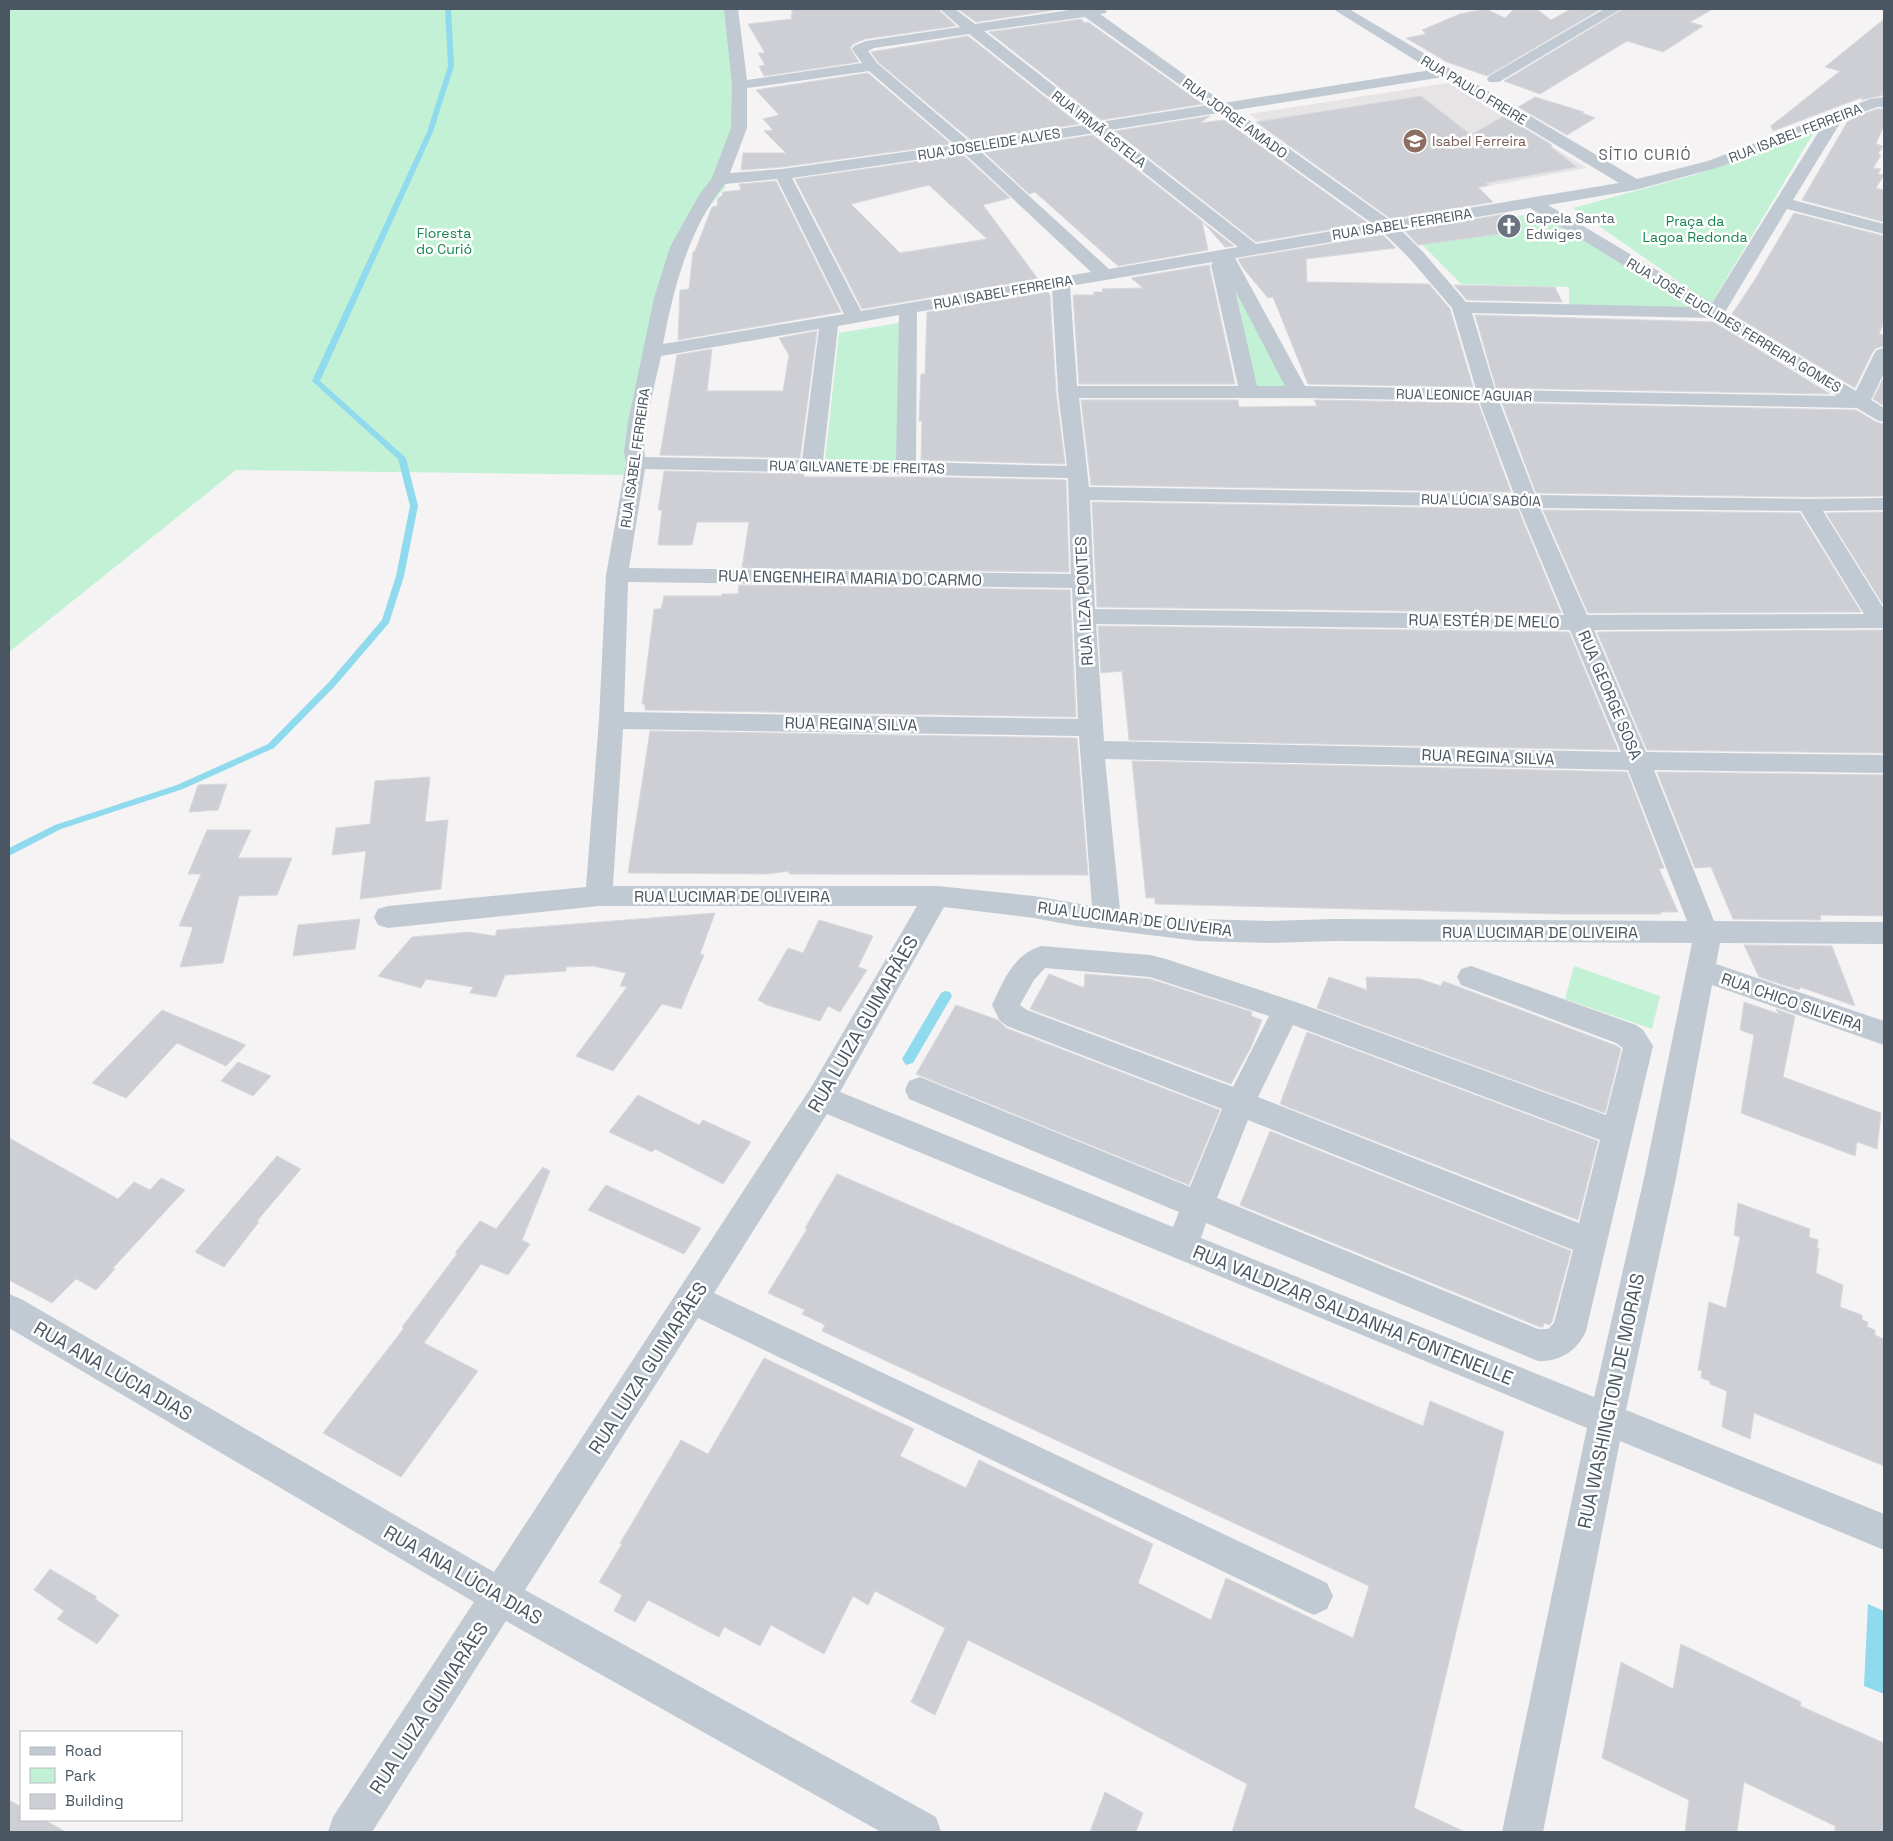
<svg xmlns="http://www.w3.org/2000/svg" width="1893" height="1841" viewBox="0 0 1893 1841" font-family="'Space Grotesk',sans-serif">
<style>
.education{fill:#e6e4e5}
.green{fill:#c3f1d5}
.water{fill:#90daee}
.lines{fill:none;stroke-linecap:round;stroke-linejoin:round}
.stream{fill:#90daee;fill-rule:evenodd}
.building{fill:#cdcfd5;stroke:#d7d9de;fill-rule:evenodd}
.minor{fill:#c1cad2;fill-rule:evenodd}
.labels{text-anchor:middle;dominant-baseline:central;stroke-width:5;stroke-linejoin:round;paint-order:stroke}
.far-street-label{font-size:14px;fill:#4a5661;stroke:#fff}
.far-education-label{font-size:14px;fill:#785e54;stroke:#fff;text-anchor:start}
.far-worship-label{font-size:14px;fill:#5b616d;stroke:#fff;text-anchor:start}
.far-park-label{font-size:14px;fill:#17864f;stroke:#fff}
.far-neighbourhood-label{font-size:15px;letter-spacing:1px;fill:#5f6368;stroke:#fff}
.street-label{font-size:16px;fill:#4a5661;stroke:#fff}
.near-street-label{font-size:19px;fill:#4a5661;stroke:#fff}
</style>
<rect width="100%" height="100%" fill="#f5f3f3"/>
<path class="education" d="M1448,83l139,85 -207,38 -131,-92z"/>
<g class="green">
<path d="M9,9h719l13,94 -16,84 -43,55 -51,233 -395,-5 -227,182z"/>
<path d="M1816,129l-105,175 -138,-96 121,-33z"/>
<path d="M1552,211l151,99 -134,-3v-20l-108,-3 -51,-52z"/>
<path d="M1227,274l60,112h-33z"/>
<path d="M905,322l-7,139h-73l14,-128z"/>
<path d="M1574,966l86,30 -8,33 -87,-30z"/>
</g>
<g class="water">
<path d="M945,991l5,1 2,4 -39,67 -7,2 -4,-6 39,-66z"/>
<path d="M1868,1604l16,7v83l-20,-8z"/>
</g>
<g class="lines">
<path class="stream" d="M445,9h6l3,57 -21,66 -113,249 86,77 12,48 -14,70 -15,47 -54,63 -61,62 -91,41 -122,40 -52,27v-8l46,-23 122,-40 91,-41 61,-62 53,-62 14,-44 14,-70 -12,-47 -86,-78 115,-249 21,-66z"/>
</g>
<g class="building">
<path d="M791,9h147l18,17 -91,13 -12,5 -3,4 9,14 -95,14 -5,-10 6,-1 -7,-12h7l-17,-29 44,-5 -1,-5h2z"/>
<path d="M958,9h104l-86,13z"/>
<path d="M1486,9l19,9 8,-8h25l13,10 20,-11h30l-114,67 -40,-14 -41,-24 20,-4 -4,-4 38,-16z"/>
<path d="M1623,9h90l-23,13 13,4 -40,26 -36,-11 -87,53 -36,-13z"/>
<path d="M1081,19l4,4 3,-1 115,82 -102,16 -112,-88z"/>
<path d="M1884,19v76l-23,5 2,-3 -90,34 -2,-5 69,-55 -15,-4z"/>
<path d="M968,36l111,88 -107,17 -94,-79 -7,-10z"/>
<path d="M868,73l83,71 -169,23 -41,3 2,-17h43l-22,-22 9,-1 -10,-11 16,-4 -23,-25z"/>
<path d="M1421,96l50,39 33,-19 48,29 -2,1 27,21 -91,16 3,2 -11,2 15,15 -102,17 -135,-97z"/>
<path d="M1535,97l49,15 -2,1 13,5 -28,17 -49,-28z"/>
<path d="M1877,109h7v16l-8,19 7,2 -5,8 3,1 -8,13 8,1 -3,5 6,1 -8,13 8,2v32l-82,-22 47,-81z"/>
<path d="M1210,116l-10,7 24,-3 144,103 -112,19 -141,-111z"/>
<path d="M1093,135l109,86 6,29 -90,16 -83,-74 -6,2 -45,-42z"/>
<path d="M963,155l47,43 -27,7 55,74 -176,30 -67,-130zM929,185l58,54 -87,14 -49,-49z"/>
<path d="M776,181l65,131 -163,28 2,-50 9,-1 4,-37 2,-1 17,-44 5,-1 1,-8 4,-2 1,-4 18,-2 -2,-6z"/>
<path d="M1794,213l90,23v86l-5,12 5,1v11l-8,2 -4,5 -17,35 -123,-74 22,-33z"/>
<path d="M1505,214l17,17 -104,14 -13,-14z"/>
<path d="M1203,222l31,24 -9,1z"/>
<path d="M1383,235l13,13 -90,11 1,23 122,2 21,25 23,78 -165,-3 -35,-87 -5,1 -25,-30 -5,-9z"/>
<path d="M1209,265l26,119h-156l-6,-89h21v-3h9l-1,-3 41,-1 -12,-10z"/>
<path d="M1454,285l101,2 7,15 -95,-2z"/>
<path d="M1048,292l2,3 6,97 9,72 -144,-4 1,-39h-3l2,-47h4l2,-62z"/>
<path d="M1475,315l239,7 116,72 -334,-6z"/>
<path d="M817,331l-17,127 -140,-3 17,-100 35,-6 -5,42h76l6,-36 -10,-17z"/>
<path d="M1884,377v29l-11,-7z"/>
<path d="M1081,400h157l1,7 78,-1 -3,-6 164,3 33,89 -420,-7z"/>
<path d="M1502,403l354,7 20,12 8,2v72l-76,1 -272,-4z"/>
<path d="M664,471l140,3v3h116l146,3 3,92 -327,-4 7,-46h-52l-5,23h-34l4,-35h-4z"/>
<path d="M1092,502l426,7 43,104 -464,-6z"/>
<path d="M1543,510l257,3 61,99 -273,1z"/>
<path d="M1884,512v94l-58,-93z"/>
<path d="M739,585l331,5 6,127 -431,-7v-6h-3l12,-95h7l3,-13h57l1,-2h16z"/>
<path d="M1098,626l471,6 49,118 -489,-10 -7,-69 -21,2z"/>
<path d="M1884,630v123l-237,-3 -50,-118z"/>
<path d="M650,731l427,7 11,137 -299,-1v-3l-22,3 -139,-1z"/>
<path d="M1132,761l495,11 37,96 -5,1 19,43h-18l1,2h-101l-405,-10v-6h-9z"/>
<path d="M1657,772l227,3v141l-64,-1 1,5 -88,-1 -22,-52 -16,1z"/>
<path d="M430,777l-5,45 23,-2 -7,69 -81,10 6,-48 -34,4 4,-27 34,-4 5,-43z"/>
<path d="M227,784l-9,26 -29,2 9,-27z"/>
<path d="M207,830h44l-13,28h54l-15,37 -38,1 -16,67 -43,4 13,-40 -14,-1 22,-52h-13z"/>
<path d="M715,913l-15,41 4,1 -23,54 -19,-5 -49,67 -37,-15 51,-69 -7,-1 6,-13 -33,-7 -27,1v4l-61,4 -9,22 -26,-4 3,-6 -47,-8 -5,9 -43,-12 34,-39 57,-5 26,4 2,-6z"/>
<path d="M360,919l-5,30 -62,7 5,-31z"/>
<path d="M819,920l54,16 -15,31 9,3 -27,42 -12,-6 -8,15 -53,-16 -9,-5 30,-52 15,5z"/>
<path d="M1744,945l88,1 23,60 -55,-19 -1,3 -40,-13z"/>
<path d="M1049,974l35,14 1,-14 65,5 102,33 -1,4 11,4 -11,27 -20,37 -201,-75z"/>
<path d="M1329,977l38,13 -1,-13 54,2 21,7 2,-5 174,65 4,3 -16,64 -288,-105z"/>
<path d="M1744,1002l35,12 -3,-5 19,7 -12,61 98,36 -4,36 -20,-7 -2,14 -114,-43 13,-78 -14,-5z"/>
<path d="M956,1005l42,15 8,8 214,82 -31,75 -273,-111z"/>
<path d="M162,1010l84,35 -20,21 -49,-23 -51,55 -34,-15z"/>
<path d="M1307,1032l291,109 -20,79 -298,-116z"/>
<path d="M238,1062l33,14 -18,20 -32,-15z"/>
<path d="M638,1095l61,30 4,-5 48,22 -28,42 -68,-35 -3,3 -43,-20z"/>
<path d="M1270,1131l301,120 -19,71 -3,3 -5,-2 -1,4h-3l-300,-122z"/>
<path d="M9,1138l109,61 16,-17 16,8 11,-12 24,12 -72,78 2,1 -19,21 -20,-11 -24,24 -43,-23z"/>
<path d="M277,1156l24,13 -44,52 2,1 -35,45 -29,-15z"/>
<path d="M543,1167l7,4 -28,69 8,4 -22,31 -27,-11 -57,79 54,28 -77,106 -78,-44 81,-105 -2,-1 55,-73 -2,-1 25,-32 16,8z"/>
<path d="M837,1174l586,252 7,-25 74,31 -90,376 51,24h-233l15,-48 -155,-82 -124,-62 -33,75 -24,-13 34,-74 -70,-37 -7,14 -15,-9 -29,58 -53,-29 -11,21 -36,-19 -5,10 -71,-37 -13,22 -21,-11 8,-16 -23,-13 23,-38 -2,-1 8,-13 53,-90 27,14 56,-96 150,71 -14,27 66,32 13,-28 174,84 -15,39 73,37 15,-42 127,60 16,-52 -547,-255 3,-6 -23,-11 3,-4 -37,-17 39,-64 -2,-1z"/>
<path d="M606,1185l95,43 -17,26 -96,-44z"/>
<path d="M1738,1203l72,26 -1,8 9,3 -1,8h2l-3,25 27,12 -3,22 22,8v5l6,2 -1,5 8,3v5l9,4v127l-130,-53 -4,26 -28,-12 5,-36 -17,-7v-3l-9,-3 1,-7 -4,-1 11,-68 17,6 14,-71 -6,-2z"/>
<path d="M50,1569l47,28 -2,2 24,16 -22,29 -40,-25 7,-8 -30,-21z"/>
<path d="M1681,1644l120,58 -1,4 84,37v89h-49v-6l-91,-44 -7,50h-52l4,-32 -87,-42 19,-96 52,27z"/>
<path d="M1105,1792l38,21 -7,19h-46z"/>
<path d="M9,1800l12,7v13h23l22,12h-57z"/>
</g>
<g class="lines">
<g class="minor">
<path d="M724,9h14l9,71 115,-17 -10,-14 2,-3 12,-5 94,-14 -20,-18h15l20,15 101,-15h31l-1,4 -6,1 124,89 207,-33 -98,-61h16l288,170 71,-18 162,-62 14,-2v10h-7l-35,13 -49,80 91,24v10l-97,-25 -62,103 131,79 18,-37 3,-4 7,-2v25l-13,27 13,8v14l-7,-2 -20,-12 -358,-7 36,94 273,4 76,-1v12l-61,1 61,98v19l-290,2 52,122 238,3v18l-230,-3 60,151 170,1v22l-164,-1 -4,21 168,57v24l-172,-60 -36,193 -50,232 258,104v36l-264,-109 -77,391h-41l85,-404 -760,-314 -113,179 613,290 6,13 -6,13 -13,6 -13,-6 -603,-291 -173,272 411,227 5,15h-60l-375,-211 -134,211h-44l5,-15 141,-215 -465,-274v-34l12,5 473,273 316,-483 107,-183h-318l-211,22 -10,-3 -4,-8 4,-8 10,-3 198,-19 13,-167 7,-145 20,-112 -2,-12 4,-29 26,-124 16,-51 29,-52 13,-17 19,-50 1,-43zM1085,17l123,88 -108,17 -116,-91zM969,34l115,91 -113,18 -94,-80 -9,-12 6,-3zM869,71l86,74 -173,24 -52,4 17,-45v-40zM1443,77l176,106 -228,38 -156,-111zM1218,113l155,111 -117,20 -146,-114zM1821,128l-109,175 -164,-98 87,-15 85,-23zM1094,133l144,114 -129,22 -129,-118zM964,153l127,119 -230,39 -69,-133zM777,179l67,135 -181,30c11,-57 25,-114 62,-160zM1530,208l162,99 -226,-5 -43,-50 -22,-22zM1384,233l27,27 41,48 24,81 -171,-3 -70,-128zM1213,262l-2,3 27,121h-161l-7,-100zM1052,289l6,103 9,74 -151,-4 1,-150zM1235,290l50,96h-28zM1472,313l239,5 126,78 -342,-6zM899,315l-3,147 -73,-1 15,-135zM819,329l-17,131 -157,-3c-4,-23 11,-76 16,-101zM1079,398h219l181,3 35,93 -425,-7zM645,469l423,9 3,96 -442,-6zM1090,500l429,7 45,108 -469,-6zM1540,508l261,3 63,103 -277,1zM628,582l444,6 6,131 -454,-7zM1096,624l474,6 51,122 -517,-11zM623,729l456,7 13,170 -58,-10 -97,-10h-324zM1105,759l523,11 59,151 -353,-2 -64,2 -72,-2 -78,-9zM944,907l90,11 43,8 121,15 72,2 64,-2 358,2 -48,235 -50,219 -393,-159 5,-15 332,138c22,1 39,-10 48,-30l67,-285 -10,-16 -7,-5 -165,-59 -10,3 -4,8 4,8 155,58 7,5 -17,67 -310,-113 -130,-43 -16,-4 -109,-9c-28,9 -37,34 -49,59l8,16 7,5 215,83 -32,78 -270,-110 -11,4 -4,9 4,9 270,113 -6,15 -333,-135zM1045,968l105,9 119,39 -36,71 -206,-77 -7,-5 14,-25zM1293,1025l307,115 -21,83 -321,-126zM1248,1120l325,130 -19,73 -6,6h-10l-321,-131z"/>
<path d="M1604,9h17l-122,73h-10l-2,-3 2,-3z"/>
</g>
</g>
<defs>
<symbol id="school-disc" viewBox="-11 -11 22 22"><circle r="9.5" fill="#8d6e63" stroke="#fff"/><path d="M0-5L7-2L0 1L-7-2ZM-4 1L0 2.5L4 1V4Q0 6-4 4Z" fill="#fff"/></symbol>
<symbol id="church-disc" viewBox="-11 -11 22 22"><circle r="9.5" fill="#6b7280" stroke="#fff"/><path d="M-1.2-6h2.4v3.5h3.3v2.4h-3.3V6h-2.4V-.1h-3.3v-2.4h3.3Z" fill="#fff"/></symbol>
</defs>
<g fill-rule="evenodd">
<use href="#school-disc" x="1401" y="127" width="28" height="28"/>
<use href="#church-disc" x="1495" y="212" width="28" height="28"/>
</g>
<g class="labels">
<g class="far-street-label">
<text transform="translate(1474 90) rotate(31)">RUA PAULO FREIRE</text>
<text transform="translate(1235 118) rotate(36)">RUA JORGE AMADO</text>
<text transform="translate(1099 129) rotate(38)">RUA IRMÃ ESTELA</text>
<text transform="translate(1795 133) rotate(-21)">RUA ISABEL FERREIRA</text>
<text transform="translate(989 144) rotate(-9)">RUA JOSELEIDE ALVES</text>
<text transform="translate(1402 224) rotate(-9)">RUA ISABEL FERREIRA</text>
<text transform="translate(1003 292) rotate(-10)">RUA ISABEL FERREIRA</text>
<text transform="translate(1734 325) rotate(31)">RUA JOSÉ EUCLIDES FERREIRA GOMES</text>
<text transform="translate(1464 395) rotate(1)">RUA LEONICE AGUIAR</text>
<text transform="translate(635 458) rotate(-82)">RUA ISABEL FERREIRA</text>
<text transform="translate(857 467) rotate(1)">RUA GILVANETE DE FREITAS</text>
<text transform="translate(1481 500) rotate(1)">RUA LÚCIA SABÓIA</text>
</g>
<g class="far-education-label">
<text x="1432" y="141">Isabel Ferreira</text>
</g>
<g class="far-worship-label">
<text x="1526" y="218">Capela Santa<tspan x="1526" dy="16">Edwiges</tspan></text>
</g>
<g class="far-park-label">
<text x="1695" y="221">Praça da<tspan x="1695" dy="16">Lagoa Redonda</tspan></text>
<text x="444" y="233">Floresta<tspan x="444" dy="16">do Curió</tspan></text>
</g>
<g class="far-neighbourhood-label">
<text x="1645" y="154">SÍTIO CURIÓ</text>
</g>
<g class="street-label">
<text transform="translate(850 578) rotate(1)">RUA ENGENHEIRA MARIA DO CARMO</text>
<text transform="translate(1084 601) rotate(-93)">RUA ILZA PONTES</text>
<text transform="translate(1484 621) rotate(1)">RUA ESTÉR DE MELO</text>
<text transform="translate(1610 695) rotate(67)">RUA GEORGE SOSA</text>
<text transform="translate(851 724) rotate(1)">RUA REGINA SILVA</text>
<text transform="translate(1488 757) rotate(2)">RUA REGINA SILVA</text>
<text x="732" y="896">RUA LUCIMAR DE OLIVEIRA</text>
<text transform="translate(1135 919) rotate(7)">RUA LUCIMAR DE OLIVEIRA</text>
<text x="1540" y="932">RUA LUCIMAR DE OLIVEIRA</text>
<text transform="translate(1792 1002) rotate(19)">RUA CHICO SILVEIRA</text>
</g>
<g class="near-street-label">
<text transform="translate(863 1024) rotate(-60)">RUA LUIZA GUIMARÃES</text>
<text transform="translate(1353 1315) rotate(22)">RUA VALDIZAR SALDANHA FONTENELLE</text>
<text transform="translate(648 1368) rotate(-57)">RUA LUIZA GUIMARÃES</text>
<text transform="translate(113 1371) rotate(30)">RUA ANA LÚCIA DIAS</text>
<text transform="translate(1611 1401) rotate(-78)">RUA WASHINGTON DE MORAIS</text>
<text transform="translate(463 1575) rotate(30)">RUA ANA LÚCIA DIAS</text>
<text transform="translate(429 1708) rotate(-57)">RUA LUIZA GUIMARÃES</text>
</g>
</g>
<rect width="1893" height="1841" fill="none" stroke="#4a5661" stroke-width="20"/>
<rect x="20" y="1731" width="162" height="90" fill="#ffffff" stroke="#b7bbc0"/>
<rect x="30" y="1747" width="25" height="8" fill="#c1cad2" stroke="#b7bbc0"/>
<text x="65" y="1756" font-size="15" fill="#4a5661">Road</text>
<rect x="30" y="1768" width="25" height="15" fill="#c3f1d5" stroke="#b7bbc0"/>
<text x="65" y="1781" font-size="15" fill="#4a5661">Park</text>
<rect x="30" y="1794" width="25" height="15" fill="#cdcfd5" stroke="#b7bbc0"/>
<text x="65" y="1806" font-size="15" fill="#4a5661">Building</text>
</svg>
